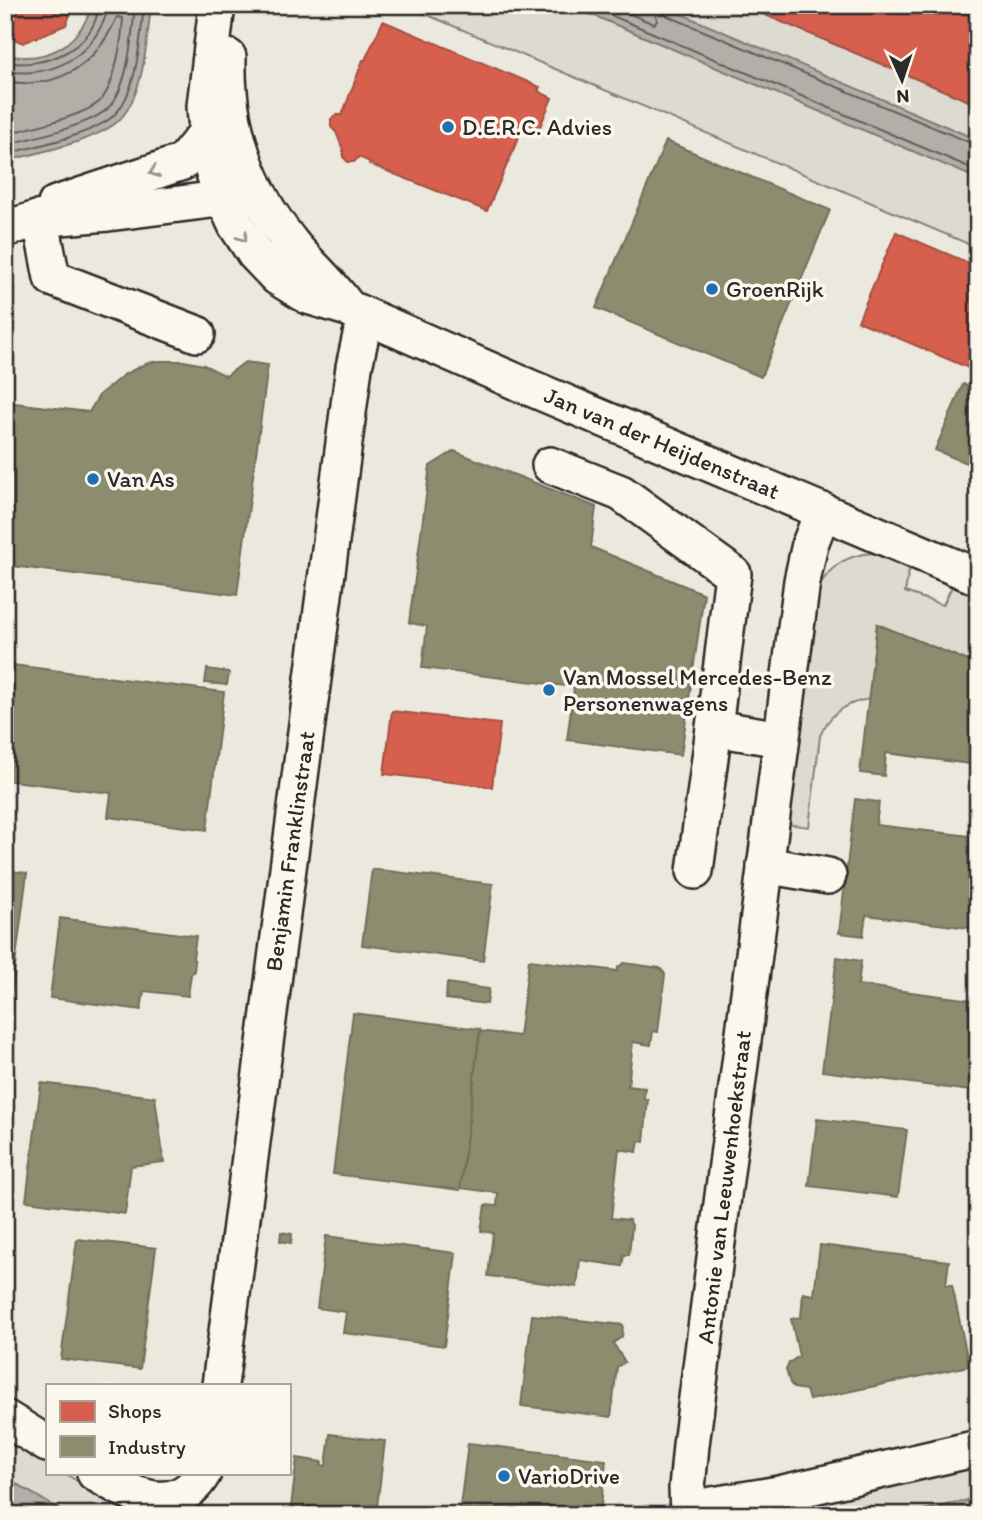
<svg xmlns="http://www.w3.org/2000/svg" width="983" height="1520" viewBox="0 0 983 1520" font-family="Itim,sans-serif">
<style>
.built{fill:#ebe8de;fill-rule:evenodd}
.green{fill:#dddad0;stroke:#84827e;stroke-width:2}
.water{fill:#b1afa7;stroke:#7b7a75;stroke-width:2}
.shops{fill:#d6604d;stroke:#a35043;stroke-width:2}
.industry{fill:#8c8c6e;stroke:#6f6f5a;stroke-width:2}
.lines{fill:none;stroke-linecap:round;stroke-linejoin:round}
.shore{stroke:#61605d;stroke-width:2}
.minor-casing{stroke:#2b2b2b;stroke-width:40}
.minor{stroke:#fbf7ec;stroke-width:35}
.oneway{stroke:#93918c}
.poi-dot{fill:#1f6fb2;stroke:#fbf7ec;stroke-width:2.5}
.labels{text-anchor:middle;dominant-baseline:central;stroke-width:7;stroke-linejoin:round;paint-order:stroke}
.poi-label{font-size:23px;fill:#2b2b2b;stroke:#fbf7ec;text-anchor:start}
.street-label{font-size:23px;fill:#2b2b2b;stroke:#fbf7ec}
</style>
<rect width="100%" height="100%" fill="#fbf7ec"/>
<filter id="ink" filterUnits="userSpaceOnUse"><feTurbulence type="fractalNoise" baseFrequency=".0143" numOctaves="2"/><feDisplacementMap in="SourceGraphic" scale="14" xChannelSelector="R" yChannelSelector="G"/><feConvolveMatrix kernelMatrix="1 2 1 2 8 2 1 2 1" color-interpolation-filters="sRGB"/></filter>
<g filter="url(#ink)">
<path class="built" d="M5,5h973v1510h-973zM47,1385h242v88h-242z"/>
<g class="green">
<path d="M404,5h338l236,100v143z"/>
<path d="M873,553l10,1 28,12c-4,8 -4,18 -6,26l38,13 10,-21 25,10v71l-101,-41 -8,75c-24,4 -40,15 -49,37l-11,91 -23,-3 30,-228c9,-28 28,-41 57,-43z"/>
<path d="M5,1436l42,26v11h17l69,42h-65l-63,-38z"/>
<path d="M978,1465v33l-76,17h-150z"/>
</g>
<g class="water">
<path d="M93,5h58c-4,34 -7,94 -34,117 -22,19 -82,32 -112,39v-106c44,8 72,-9 88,-50z"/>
<path d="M569,5h101l-1,4 309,131v39z"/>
<path d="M5,1477l63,38h-63z"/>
<path d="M978,1498v17h-76z"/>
</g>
<g class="shops">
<path d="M5,5h69l-8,20 -43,18 -18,-8z"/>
<path d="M742,5h236v100z"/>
<path d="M383,21l157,66 -2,4 14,7 -13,31 -14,-6 -38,88 -118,-47 1,-2 -11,-5 -5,5h-6l-5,-5v-7l-7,-18 -5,-5v-8l5,-4h6l21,-55h2z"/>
<path d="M896,232l82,35v105l-120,-51z"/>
<path d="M392,711l108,13 -8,63 -108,-13z"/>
</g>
<g class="industry">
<path d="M666,141l164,69 -69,167 -165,-69z"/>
<path d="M157,361h27l20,4 22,11 19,-14 23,3 -31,230 -232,-30v-163l84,10 11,-18 25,-20 22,-11z"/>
<path d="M963,384l15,7v77l-43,-18z"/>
<path d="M454,451l142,56 -5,40 113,47 -23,161 -114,-15 7,-53 -152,-19 5,-42 -18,-3 21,-157z"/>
<path d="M877,624l101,41v100l-92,-12 -2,23 -24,-3z"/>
<path d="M5,664l219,28 -17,138 -99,-13 3,-24 -106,-13z"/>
<path d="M207,669l22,3 -2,13 -22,-2z"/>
<path d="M855,799l24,3 -3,23 102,12v92l-112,-14 -3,21 -24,-3z"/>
<path d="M372,869l121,15 -10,77 -121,-16z"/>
<path d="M5,870l22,3 -22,171z"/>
<path d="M60,918l136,18 -3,22 2,4 -1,9 -3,3 -3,22 -44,-5 -3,19 -91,-12z"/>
<path d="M837,957l24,4 -3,24 120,16v91l-156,-21z"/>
<path d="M529,960l89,11v-4l6,-4 36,5 5,6 -7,58 -5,-1 -2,14 -18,-3 -5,44 17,2 -1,11h4l-4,43 -5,-1 -2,11 -18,-3 -8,69 18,2 3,5 -3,30h-5l-2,11 -42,-6 -3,27 -89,-11 5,-43 -12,-2 4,-26 12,1 1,-13 -38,-5 20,-157 39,5z"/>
<path d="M447,983l42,6 -2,15 -41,-5z"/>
<path d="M353,1013l127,16 -20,161 -127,-16z"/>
<path d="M41,1083l114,14 9,65 -33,4 -6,48 -99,-13z"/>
<path d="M817,1119l90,11 -9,67 -89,-11z"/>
<path d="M281,1232l11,2 -1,9 -11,-2z"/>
<path d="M326,1236l130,17 -12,93 -101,-13 3,-21 -29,-4z"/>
<path d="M77,1239l79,9 -16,121 -79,-10z"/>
<path d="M820,1245l129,16 -3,24h6l17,81 -160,34 -3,-10 -12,-2 -4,-5 -4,-13 3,-7 10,-7 -8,-37 10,-2 2,-24 11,2z"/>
<path d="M532,1315l91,10 -1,12 -9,6 12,19 -8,5 -6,50 -90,-11z"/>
<path d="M330,1434l55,7 -9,74h-86l7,-57 25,4 -1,3 5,1z"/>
<path d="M468,1443l138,17 -6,55h-23l-22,-4 -1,4h-95z"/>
</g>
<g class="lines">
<g class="shore">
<path d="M587,5l391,166"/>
<path d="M609,5l45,19 3,-3 -3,-16"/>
<path d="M663,5v7l5,4 310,130"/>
<path d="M5,62c39,7 89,-12 94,-57"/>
<path d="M5,71c36,6 70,-5 91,-36 6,-9 11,-19 12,-30"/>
<path d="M5,81c53,10 91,-16 112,-64l6,1c-1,20 -8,70 -24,84 -17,15 -70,26 -94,32"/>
<path d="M5,145c26,-7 84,-19 102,-36 22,-20 25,-75 28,-104"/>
<path d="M5,154c28,-7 86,-19 107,-37 26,-22 28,-80 32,-112"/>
</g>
<defs>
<g id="minor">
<path d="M217,5l-12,101 2,26 5,35 7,21 17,37 19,29 22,23 31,19 40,12 178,78 452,191"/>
<path d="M228,57c-2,71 21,135 66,190 18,21 38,38 54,61"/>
<path d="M56,204l127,-42 24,-30"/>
<path d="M37,219l7,18 8,41 145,56"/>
<path d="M5,229l32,-10 71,-6 103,-13 11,-4 9,-21"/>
<path d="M550,465l71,28 112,81 -19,154"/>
<path d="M765,865l63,11"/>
<path d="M695,871l19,-143 67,11"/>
<path d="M220,1385l134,-1018 7,-32 8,-16"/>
<path d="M5,1418l42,26"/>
<path d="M95,1473c35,21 80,47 108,0"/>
<path d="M688,1509l91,-15 199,-46"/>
<path d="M688,1515l-1,-27 4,-43 111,-864 8,-37 13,-33"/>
</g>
</defs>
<use href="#minor" class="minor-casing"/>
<use href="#minor" class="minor"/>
</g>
<defs><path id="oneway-chevron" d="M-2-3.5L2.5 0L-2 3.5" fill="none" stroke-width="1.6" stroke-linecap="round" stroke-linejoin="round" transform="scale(1.75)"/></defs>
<g class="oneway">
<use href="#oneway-chevron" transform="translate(154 172) rotate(161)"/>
<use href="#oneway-chevron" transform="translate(243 237) rotate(56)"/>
</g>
</g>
<g class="poi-dot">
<circle cx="448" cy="127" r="7"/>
<circle cx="712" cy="289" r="7"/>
<circle cx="93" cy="479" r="7"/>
<circle cx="549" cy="690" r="7"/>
<circle cx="504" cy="1476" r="7"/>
</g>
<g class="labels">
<g class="poi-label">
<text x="462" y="127">D.E.R.C. Advies</text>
<text x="726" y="289">GroenRijk</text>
<text x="107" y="479">Van As</text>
<text x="563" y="677">Van Mossel Mercedes-Benz<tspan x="563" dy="26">Personenwagens</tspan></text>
<text x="518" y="1476">VarioDrive</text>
</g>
<g class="street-label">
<text transform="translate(662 443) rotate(23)">Jan van der Heijdenstraat</text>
<text transform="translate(290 851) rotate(-82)">Benjamin Franklinstraat</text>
<text transform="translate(724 1187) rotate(-83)">Antonie van Leeuwenhoekstraat</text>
</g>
</g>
<rect width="983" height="1520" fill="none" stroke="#fbf7ec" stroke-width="28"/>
<rect x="14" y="14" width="955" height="1492" fill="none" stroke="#2b2b2b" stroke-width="2.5" filter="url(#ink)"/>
<rect x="46" y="1384" width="245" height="91" fill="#fbf7ec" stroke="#a8a59f" stroke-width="2"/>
<rect x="60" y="1401" width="35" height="21" fill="#d6604d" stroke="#a8a59f" stroke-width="2"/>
<text x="108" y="1418" font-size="21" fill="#2b2b2b">Shops</text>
<rect x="60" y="1436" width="35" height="21" fill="#8c8c6e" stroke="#a8a59f" stroke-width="2"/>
<text x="108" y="1454" font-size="21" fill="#2b2b2b">Industry</text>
<g transform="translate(902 80) rotate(177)" stroke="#fbf7ec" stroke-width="5" paint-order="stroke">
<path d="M0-5L12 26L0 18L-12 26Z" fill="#2b2b2b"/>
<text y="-10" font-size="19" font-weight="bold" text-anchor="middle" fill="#2b2b2b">N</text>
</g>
</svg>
